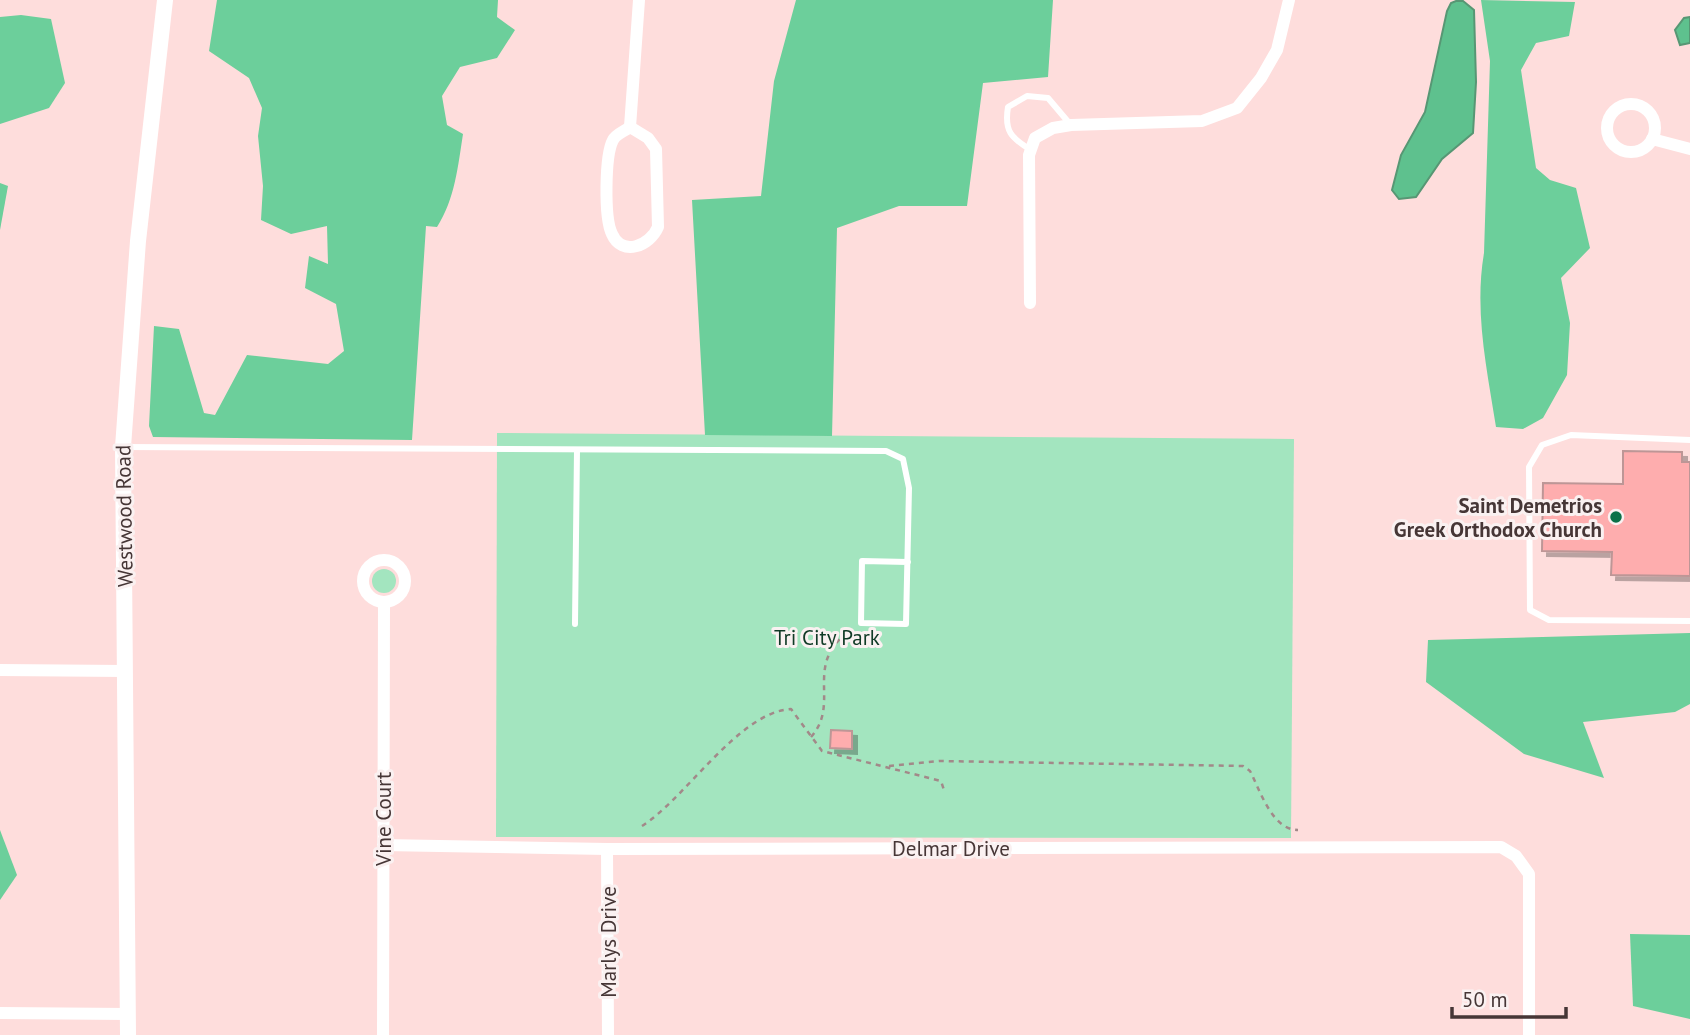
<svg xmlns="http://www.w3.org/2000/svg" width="1690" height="1035" viewBox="0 0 1690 1035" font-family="'PT Sans',sans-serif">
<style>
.green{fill:#a3e5bf}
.forest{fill:#6ccf9b}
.water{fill:#5ec18e;stroke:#579774;stroke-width:2}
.building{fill:#feadae;stroke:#bd9696;stroke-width:2;filter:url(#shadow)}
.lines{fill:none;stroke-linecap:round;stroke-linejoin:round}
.path{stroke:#a28989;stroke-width:2.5;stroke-dasharray:5 5;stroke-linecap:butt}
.service{stroke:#fff;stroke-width:6}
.minor{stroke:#fff;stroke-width:12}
.tertiary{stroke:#fff;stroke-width:16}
.poi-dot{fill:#0c7148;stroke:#faf1f1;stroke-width:2.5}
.labels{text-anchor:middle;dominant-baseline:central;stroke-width:6;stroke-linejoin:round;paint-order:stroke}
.poi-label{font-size:21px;font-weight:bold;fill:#463636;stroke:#faf1f1;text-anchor:end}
.street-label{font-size:21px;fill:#463636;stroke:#faf1f1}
.park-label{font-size:21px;fill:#103b26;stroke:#faf1f1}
</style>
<defs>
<filter id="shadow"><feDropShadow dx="5" dy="5" stdDeviation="0" flood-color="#0004"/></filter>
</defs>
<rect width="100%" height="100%" fill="#fedddc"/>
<g class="green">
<path d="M497,433l797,6 -3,399 -795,-1z"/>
<circle cx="384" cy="581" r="12"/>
</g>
<g class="forest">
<path d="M217,0h281l-1,17 18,13 -18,28 -37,9 -18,29 5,29 16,9c-5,32 -8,65 -26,93l-11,-1 -14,214 -259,-3 -4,-11 5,-100 25,3 25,84 11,2 32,-60 81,9 16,-13 -8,-47 -31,-16 4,-32 19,8 -1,-38 -36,8 -30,-14 2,-34 -5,-50 4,-28 -13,-30 -40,-27z"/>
<path d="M796,0h257l-5,77 -65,6 -16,123h-68l-62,22 -5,208 -127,-1 -13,-235 69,-4 13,-115z"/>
<path d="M1481,0l94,2 -6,34 -33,7 -15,27 15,98 14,12 26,8 14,60 -29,30 9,45 -3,52 -24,43 -20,11 -27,-2c-9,-58 -22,-115 -12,-174l6,-192z"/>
<path d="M21,15l30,4 14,64 -16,25 -49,16v-107z"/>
<path d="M0,183l8,3 -8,44z"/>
<path d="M1690,633v71l-15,8 -92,10 21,56 -80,-24 -98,-72 2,-42z"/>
<path d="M0,830l17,45 -17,25z"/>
<path d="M1630,934l60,1v84l-57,-13z"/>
</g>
<g class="water">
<path d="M1456,1h7l11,9 2,72 -3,51 -31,26 -26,38 -17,2 -7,-9 9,-35 24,-43 22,-101 4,-8z"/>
<path d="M1690,17v26l-10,2 -5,-15 9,-12z"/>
</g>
<g class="building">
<path d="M1623,451l59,1v10h8v114l-79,-1 1,-23 -70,-1 1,-68 80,1z"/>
<path d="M831,730l21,1v18l-22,-1z"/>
</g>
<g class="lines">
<g class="path">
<path d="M811,737c31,-35 -10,-73 41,-108"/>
<path d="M889,766l50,-5 304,5 7,5c10,19 22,59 48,59"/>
<path d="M642,826c45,-29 97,-114 149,-117l31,42 119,30 4,12"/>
</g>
<g class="service">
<path d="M1031,150c-20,-12 -27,-19 -23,-43l19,-11 21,2 22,26"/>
<path d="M1690,440l-119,-5 -29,10 -13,22 1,143 19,10 141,1"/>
<path d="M125,447l761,4 17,8 6,29 -3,136 -45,-1 1,-62 46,1"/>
<path d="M575,624l2,-174"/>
</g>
<g class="minor">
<circle cx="1631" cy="128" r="24"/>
<path d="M630,127l18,11 8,11 2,78c-8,19 -36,30 -46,7 -8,-16 -7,-79 1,-94 3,-6 12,-9 17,-13z"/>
<path d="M630,127l9,-127"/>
<path d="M1652,139l38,10"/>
<path d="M1030,303l-1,-148 6,-17 18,-10 18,-3 131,-4 35,-13 24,-30 16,-28 12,-50"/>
<circle cx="384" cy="581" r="21"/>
<path d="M0,670l126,1"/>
<path d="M383,845l224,4 894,-2 15,9 13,18v161"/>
<path d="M607,849l1,186"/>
<path d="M0,1013l128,1"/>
<path d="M383,1035l1,-431"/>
</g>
<path class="tertiary" d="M128,1035l-5,-588 15,-206 27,-241"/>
</g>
<circle class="poi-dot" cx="1616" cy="517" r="7"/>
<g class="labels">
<g class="poi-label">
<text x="1602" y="505">Saint Demetrios<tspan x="1602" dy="24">Greek Orthodox Church</tspan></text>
</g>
<g class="street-label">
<text transform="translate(124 516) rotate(-91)">Westwood Road</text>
<text transform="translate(383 819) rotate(-90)">Vine Court</text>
<text x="951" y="848">Delmar Drive</text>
<text transform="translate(608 942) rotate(-90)">Marlys Drive</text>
</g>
<g class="park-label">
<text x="827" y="637">Tri City Park</text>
</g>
</g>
<path d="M1452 1007v10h114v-10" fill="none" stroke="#463636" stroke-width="3.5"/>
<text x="1462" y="1007" font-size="21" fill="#463636" stroke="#faf1f1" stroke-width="5" paint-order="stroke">50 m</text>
</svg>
